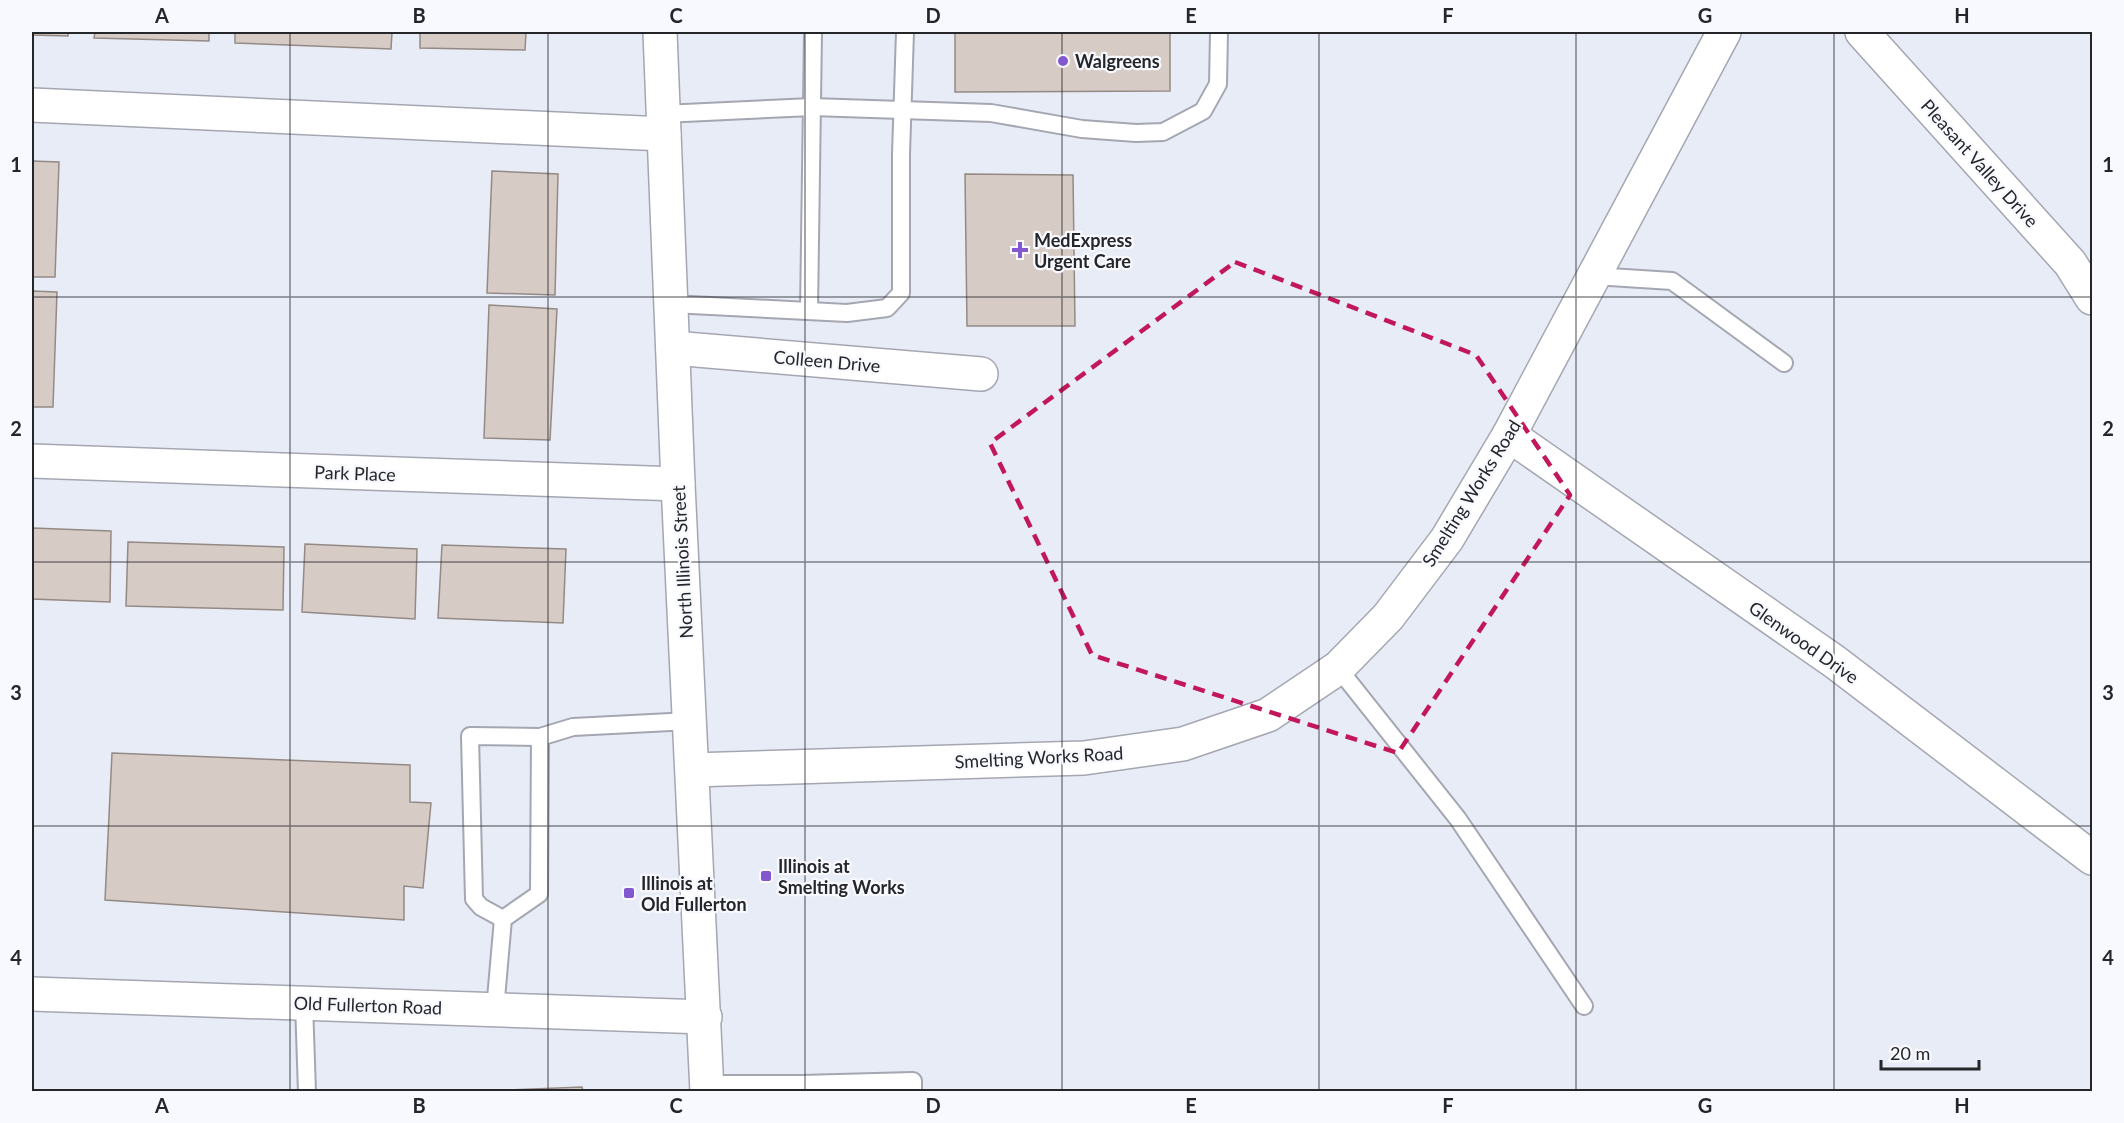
<svg xmlns="http://www.w3.org/2000/svg" width="2124" height="1123" viewBox="0 0 2124 1123" font-family="Lato,sans-serif">
<style>
.building{fill:#d6cbc5;stroke:#948a85;stroke-width:1.5}
.lines{fill:none;stroke-linecap:round;stroke-linejoin:round}
.lane-casing{stroke:#a4a7b1;stroke-width:20}
.street-casing{stroke:#a4a7b1;stroke-width:36}
.primary-casing{stroke:#a4a7b1;stroke-width:36}
.lane{stroke:#fff;stroke-width:16}
.street{stroke:#fff;stroke-width:33}
.primary{stroke:#fff;stroke-width:33}
.marked{fill:none;stroke:#c2185b;stroke-width:4.5;stroke-dasharray:12 8;stroke-linejoin:round}
.grid{fill:none;stroke:#24262a;stroke-width:1.5;stroke-opacity:0.55}
.poi-dot{fill:#8257d0;stroke:#f8f9fe;stroke-width:2}
.labels{text-anchor:middle;dominant-baseline:central;stroke-width:4.5;stroke-linejoin:round;paint-order:stroke}
.poi-label{font-size:18px;font-weight:bold;fill:#24262a;stroke:#f8f9fe;text-anchor:start}
.street-label{font-size:18px;fill:#24262a;stroke:#f8f9fe}
.neatline{fill:none;stroke:#24262a;stroke-width:2}
.grid-label{font-size:20px;text-anchor:middle;font-weight:bold;fill:#24262a}
</style>
<rect width="100%" height="100%" fill="#e8ecf6"/>
<g class="building">
<path d="M32,32h36v4l-36,-1z"/>
<path d="M95,32h114v9l-115,-3z"/>
<path d="M235,32h157l-1,17 -156,-6z"/>
<path d="M420,32h106l-1,18 -105,-2z"/>
<path d="M955,32h215v59l-215,1z"/>
<path d="M32,161l27,1 -4,115h-23z"/>
<path d="M492,171l66,3 -3,121 -68,-2z"/>
<path d="M965,174l108,1 2,151h-108z"/>
<path d="M32,291l25,1 -4,115h-21z"/>
<path d="M489,305l68,4 -7,131 -66,-2z"/>
<path d="M32,528l79,3 -1,71 -78,-3z"/>
<path d="M128,542l156,5 -1,63 -157,-4z"/>
<path d="M305,544l112,5 -2,70 -113,-7z"/>
<path d="M442,545l124,4 -3,74 -125,-5z"/>
<path d="M112,753l298,12v37l21,1 -8,85 -19,-2v34l-299,-20z"/>
<path d="M582,1087l1,5h-126z"/>
</g>
<g class="lines">
<defs>
<g id="lane">
<path d="M663,114l149,-7 179,6 91,16 54,4 27,-1 40,-21 15,-27 1,-52"/>
<path d="M1594,276l78,5 112,82"/>
<path d="M672,304l175,9 40,-5 14,-15v-139l4,-122"/>
<path d="M809,311l4,-279"/>
<path d="M1338,668l120,151 126,187"/>
<path d="M503,919l-22,-12 -7,-8 -4,-163 70,1"/>
<path d="M304,1003l3,89"/>
<path d="M495,1010l8,-91 36,-25 1,-157 33,-10 117,-6"/>
<path d="M707,1084h94v8"/>
<path d="M801,1084l112,-3v11"/>
</g>
<g id="street">
<path d="M1862,32l208,231 22,35"/>
<path d="M32,105l632,29"/>
<path d="M673,348l308,26"/>
<path d="M1509,435l326,227 257,196"/>
<path d="M32,461l646,23"/>
<path d="M693,770l391,-12 99,-14 85,-29 70,-47 50,-51 59,-78 62,-104 215,-403"/>
<path d="M32,994l673,23"/>
</g>
<path id="primary" d="M660,32l18,452 29,608"/>
</defs>
<use href="#lane" class="lane-casing"/>
<use href="#street" class="street-casing"/>
<use href="#primary" class="primary-casing"/>
<use href="#lane" class="lane"/>
<use href="#street" class="street"/>
<use href="#primary" class="primary"/>
</g>
<path class="marked" d="M1235,262l241,93 94,140 -172,258 -306,-98 -102,-212z"/>
<path class="grid" d="M290,32v1060M548,32v1060M805,32v1060M1062,32v1060M1319,32v1060M1576,32v1060M1834,32v1060M32,297h2060M32,562h2060M32,826h2060"/>
<g class="poi-dot">
<circle cx="1063" cy="61" r="6"/>
<path d="M1017 241h6v6h6v6h-6v6h-6v-6h-6v-6h6z"/>
<rect x="760" y="870" width="12" height="12" rx="3"/>
<rect x="623" y="887" width="12" height="12" rx="3"/>
</g>
<g class="labels">
<g class="poi-label">
<text x="1075" y="61">Walgreens</text>
<text x="1034" y="240">MedExpress<tspan x="1034" dy="21">Urgent Care</tspan></text>
<text x="778" y="866">Illinois at<tspan x="778" dy="21">Smelting Works</tspan></text>
<text x="641" y="883">Illinois at<tspan x="641" dy="21">Old Fullerton</tspan></text>
</g>
<g class="street-label">
<text transform="translate(1980 163) rotate(48)">Pleasant Valley Drive</text>
<text transform="translate(827 361) rotate(5)">Colleen Drive</text>
<text transform="translate(355 473) rotate(2)">Park Place</text>
<text transform="translate(1471 493) rotate(-58)">Smelting Works Road</text>
<text transform="translate(682 562) rotate(-93)">North Illinois Street</text>
<text transform="translate(1804 642) rotate(35)">Glenwood Drive</text>
<text transform="translate(1039 757) rotate(-3)">Smelting Works Road</text>
<text transform="translate(368 1005) rotate(2)">Old Fullerton Road</text>
</g>
</g>
<rect width="2124" height="1123" fill="none" stroke="#f8f9fe" stroke-width="66"/>
<path d="M1881 1060v9h98v-9" fill="none" stroke="#24262a" stroke-width="3"/>
<text x="1890" y="1060" font-size="18" fill="#24262a" stroke="#f8f9fe" stroke-width="4.5" paint-order="stroke">20 m</text>
<rect x="33" y="33" width="2058" height="1057" class="neatline"/>
<g class="grid-label">
<text x="162" y="23">A</text>
<text x="419" y="23">B</text>
<text x="676" y="23">C</text>
<text x="933" y="23">D</text>
<text x="1191" y="23">E</text>
<text x="1448" y="23">F</text>
<text x="1705" y="23">G</text>
<text x="1962" y="23">H</text>
<text x="16" y="172">1</text>
<text x="2108" y="172">1</text>
<text x="16" y="436">2</text>
<text x="2108" y="436">2</text>
<text x="16" y="700">3</text>
<text x="2108" y="700">3</text>
<text x="16" y="965">4</text>
<text x="2108" y="965">4</text>
<text x="162" y="1113">A</text>
<text x="419" y="1113">B</text>
<text x="676" y="1113">C</text>
<text x="933" y="1113">D</text>
<text x="1191" y="1113">E</text>
<text x="1448" y="1113">F</text>
<text x="1705" y="1113">G</text>
<text x="1962" y="1113">H</text>
</g>
</svg>
